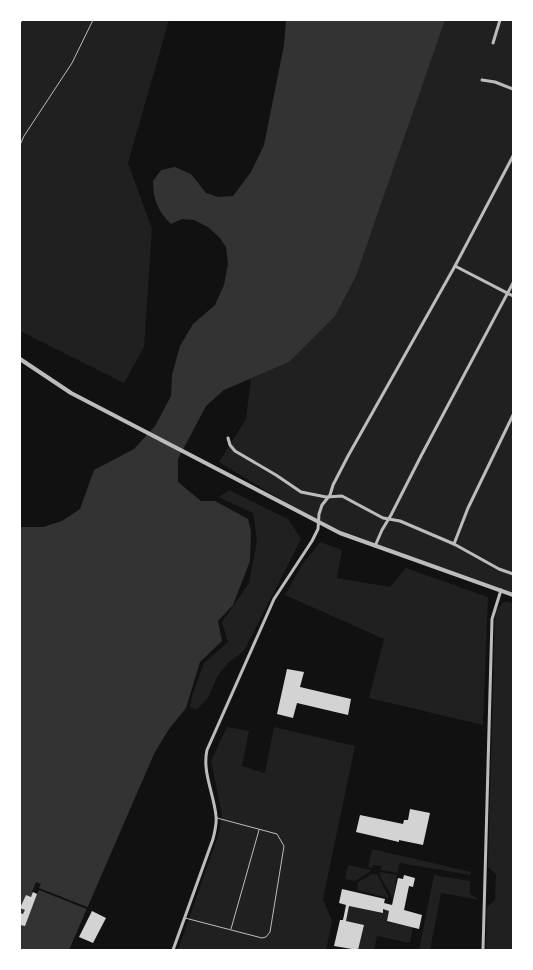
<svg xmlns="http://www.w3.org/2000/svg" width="533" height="970" viewBox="0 0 533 970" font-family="'Nunito Sans',sans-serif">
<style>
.green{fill:#202020}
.water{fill:#333}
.pier{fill:#111}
.building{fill:#d3d3d3}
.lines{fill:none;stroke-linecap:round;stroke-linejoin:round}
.service{stroke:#bcbcbc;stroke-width:1}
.minor{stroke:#bcbcbc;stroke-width:3}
.tertiary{stroke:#bcbcbc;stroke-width:4}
</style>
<rect width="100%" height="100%" fill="#111"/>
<g class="green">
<path d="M20,20h149l-41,143 24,66 -8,118 -20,36 -104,-52z"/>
<path d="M444,20h69v573l-171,-61 -57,-30 -66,-40 27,-43 5,-41 38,-16 59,-72 31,-80z"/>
<path d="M229,490l59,29 13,20 -57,112 -15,11 -12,15 -9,21 -12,12 -6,-3 2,-11 12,-33 24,-21 -6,-20 27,-39 8,-42 -4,-28 -34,-16z"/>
<path d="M320,542l22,8 -5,28 53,9 16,-19 82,29 -5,128 -114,-27 15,-59 -99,-44 17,-30z"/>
<path d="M503,602h6l4,2v346h-27l1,-43 8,-7 1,-26 -8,-7 7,-247 1,-9z"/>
<path d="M227,727l22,4 -7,35 23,7 9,-46 81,19 -32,153 9,22 -6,29h-148l41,-117 3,-19 -11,-53z"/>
<path d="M372,849l99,23 -1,3 -70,-12 -3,10 -16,-3v-4l-8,-1 -1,3 -4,-1z"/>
<path d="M348,865l23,5v1l-16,10 -10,-2z"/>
<path d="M380,872l17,3 -4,24 -13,-23z"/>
<path d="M372,874h5l12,24 -32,-8 1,-8z"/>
<path d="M434,875l36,6v13l10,6 -39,-7 -11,57h-11z"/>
<path d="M349,906l33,7 1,-4 6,2 -2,11 26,5 -3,16 -33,-7 -3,14h-16l6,-25 -18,-4z"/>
</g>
<path class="water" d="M286,20h159l-89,256 -21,40 -46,46 -65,28 -18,16 -28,53v23l23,19h14l33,18 3,12 -1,30 -17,44 -15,16 4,20 -22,21 -14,46 -17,21 -15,25 -85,196h-49v-423h23l19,-6 18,-12 14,-39 40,-21 21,-23 16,-30 1,-21 8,-29 13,-22 22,-19 9,-20 4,-21 -2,-17 -7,-10 -11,-10 -14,-7 -12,-1 -11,5c-13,-13 -18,-24 -18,-43l8,-11 14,-3 16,7 15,19 12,4 15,-1 18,-24 13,-27 20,-100z"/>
<path class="pier" d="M36,882l5,2 -2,4 51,20 -1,2 -50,-20 -2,4 -5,-2z"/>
<g class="building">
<path d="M287,669l17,3 -4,15 51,12 -3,16 -51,-12 -4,15 -16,-4z"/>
<path d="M410,809l20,4 -7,32 -24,-5v2l-43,-10 4,-17 43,9 1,-4h4z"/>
<path d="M404,875l11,3 -2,9 -4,-1 -5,24 18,5 -3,14 -32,-8 2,-10 -6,-2v4l-34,-7 -3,15 18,4 -6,25 -24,-4 6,-26h3l3,-15 -7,-2 3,-14 43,10 -1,4 8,2 6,-27 5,1z"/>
<path d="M33,892l4,2 -12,32 -5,-1v-12l3,1 2,-4 -5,-2 6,-13 5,2z"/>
<path d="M92,911l14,7 -13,25 -14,-6z"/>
</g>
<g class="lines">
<g class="service">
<path d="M20,24l2,-4"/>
<path d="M20,145l4,-9 48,-73 21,-43"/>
<path d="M185,918l77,20 4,-1 4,-5 14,-86 -7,-12 -60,-16"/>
<path d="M231,929l28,-99"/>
</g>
<g class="minor">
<path d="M493,43l7,-23"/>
<path d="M482,80l13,2 18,7"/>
<path d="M455,266l58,30"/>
<path d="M228,438l2,7 5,6 41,24 25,17 25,5 16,-1 41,22 17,3 54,23 45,25 14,5"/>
<path d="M454,544l14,-36 45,-93"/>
<path d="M375,546l7,-16 9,-15 30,-59 92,-173"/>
<path d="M173,950l40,-111c2,-8 4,-16 3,-23 -2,-22 -14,-44 -9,-66l67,-151 38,-58 6,-12 1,-15 3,-9 8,-10 3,-10 15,-29 107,-190 58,-110"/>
<path d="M483,950l9,-331 9,-29"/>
</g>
<path class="tertiary" d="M20,359l51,34 269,140 173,62"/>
</g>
<rect width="533" height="970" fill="none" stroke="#ffffff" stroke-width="42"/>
</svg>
